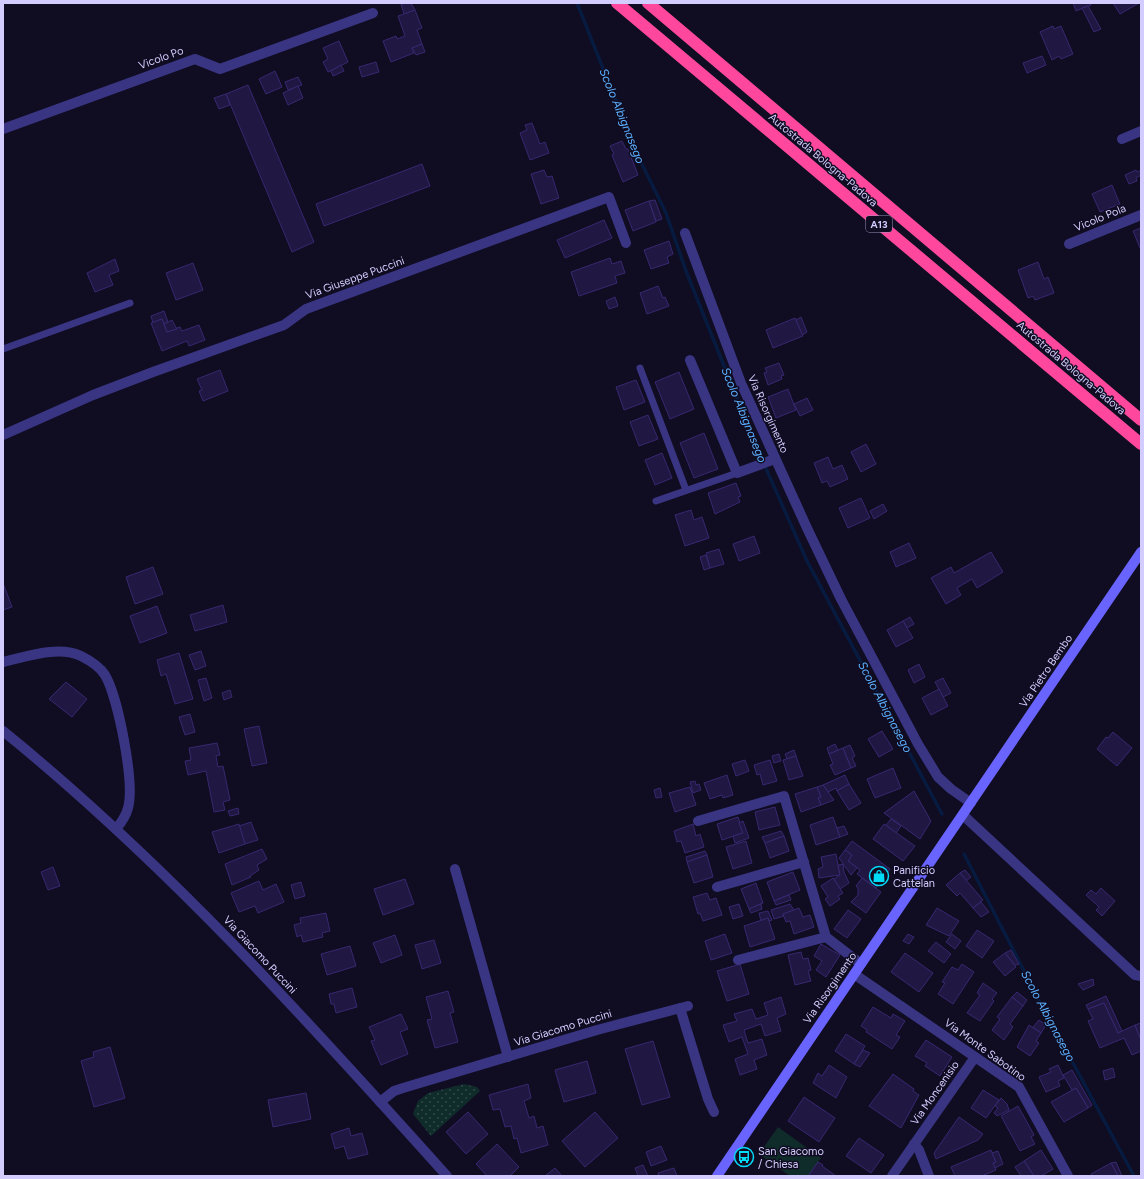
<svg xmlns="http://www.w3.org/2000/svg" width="1144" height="1179" viewBox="0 0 1144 1179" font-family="Figtree,sans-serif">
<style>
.grass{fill:url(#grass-dots)}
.pitch{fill:#0f2c2b}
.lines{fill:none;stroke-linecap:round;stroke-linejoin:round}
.stream{stroke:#071b40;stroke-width:3.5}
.building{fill:#211743;stroke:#382870}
.service{stroke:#393583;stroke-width:7}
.minor{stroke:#393583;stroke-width:10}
.tertiary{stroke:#393583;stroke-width:10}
.secondary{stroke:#6a64ff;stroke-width:10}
.motorway{stroke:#ff489d;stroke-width:12}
.labels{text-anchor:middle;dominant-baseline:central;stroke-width:3;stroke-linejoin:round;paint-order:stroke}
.shield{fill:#100c21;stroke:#9893bc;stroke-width:1}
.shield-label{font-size:10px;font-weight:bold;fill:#d3cdff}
.street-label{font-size:11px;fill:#d3cdff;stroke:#100c21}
.poi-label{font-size:11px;fill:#d3cdff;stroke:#100c21;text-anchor:start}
.water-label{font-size:12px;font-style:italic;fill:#5bb0ff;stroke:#100c21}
</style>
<defs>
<pattern id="grass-dots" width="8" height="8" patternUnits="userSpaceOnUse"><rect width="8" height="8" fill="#0f2c2b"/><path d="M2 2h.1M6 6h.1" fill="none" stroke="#31494b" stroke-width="1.8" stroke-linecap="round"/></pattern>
</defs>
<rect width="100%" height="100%" fill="#100c21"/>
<path class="grass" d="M464,1084l13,3 3,4 -49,45 -18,-22 5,-13 10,-8z"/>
<path class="pitch" d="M778,1127l43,31 -13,18h-18l-31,-22z"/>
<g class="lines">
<g class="stream">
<path d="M577,3l60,151 29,59 20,58 70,175 51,115 135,253"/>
<path d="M964,854l76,148 94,174"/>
</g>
</g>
<g class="building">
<path d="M411,3l4,7 -11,4 -3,-10z"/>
<path d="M1073,3h17l1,2 -15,6z"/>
<path d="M1113,3h26l-19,11z"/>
<path d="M1088,6l13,23 -7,3 -12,-24z"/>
<path d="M415,10l7,18 -5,2 5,14 -10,4 2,5 -23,9 -8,-21 13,-5 1,3 8,-3 -7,-20z"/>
<path d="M1053,26l1,3 7,-3 12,28 -12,5 -2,-3 -7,4 -12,-28z"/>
<path d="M339,41l9,21 -20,10 -5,-10 5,-3 -5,-11z"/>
<path d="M422,44l3,8 -9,3 -4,-7z"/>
<path d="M1042,56l4,9 -19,8 -4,-10z"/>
<path d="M376,62l3,10 -17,5 -3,-10z"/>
<path d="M341,65l3,6 -11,5 -2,-5z"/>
<path d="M275,71l7,16 -16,7 -7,-15z"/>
<path d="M298,77l4,8 -14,5 -3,-8z"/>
<path d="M248,85l66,157 -22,10 -66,-158z"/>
<path d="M298,86l5,12 -15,7 -5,-12z"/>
<path d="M226,94l4,11 -11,4 -5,-11z"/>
<path d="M532,123l8,21 5,-2 4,11 -19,7 -10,-27 7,-3 -2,-5z"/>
<path d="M622,141l4,8h2l10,26 -15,7 -11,-27 2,-1 -4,-8z"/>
<path d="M422,164l8,22 -106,40 -8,-22z"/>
<path d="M544,170l3,7 5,-1 7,22 -18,6 -10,-30z"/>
<path d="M1136,170l1,2 4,-2v5l-5,3 1,3 -8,3 -4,-9z"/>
<path d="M1112,185l8,19 -20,8 -8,-18z"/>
<path d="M655,200l7,19 -6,2 -7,-20z"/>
<path d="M649,201l7,21 -23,9 -8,-21z"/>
<path d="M604,220l8,18 -47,20 -8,-18z"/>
<path d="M1141,228v20h-1l-7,-17z"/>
<path d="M669,241l4,13 -6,3 2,6 -18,6 -7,-19z"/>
<path d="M610,258l2,6 9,-3 4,12 -10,3 2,7 -38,13 -8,-24z"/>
<path d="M115,259l4,12 -10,4 4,10 -18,7 -8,-19z"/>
<path d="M1038,262l6,17 4,-2 6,16 -19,7 -2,-4 -5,2 -10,-28z"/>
<path d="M193,263l10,27 -27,10 -10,-27z"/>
<path d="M658,286l5,12 2,-1 4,9 -22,8 -7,-21z"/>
<path d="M615,297l3,9 -9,3 -3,-8z"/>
<path d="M164,311l4,11 -4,2 -2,-5 -9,4 -2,-7z"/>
<path d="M801,317l6,15 -5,3 -6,-15z"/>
<path d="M795,318l8,18 -30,12 -7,-18z"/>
<path d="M162,319l5,13 13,-5 2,4 17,-6 6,15 -16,6 -2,-5 -25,10 -11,-28z"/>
<path d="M172,320l5,9 -10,3 -3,-8z"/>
<path d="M779,363l5,12 -3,1 1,3 -14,6 -4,-12 3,-1 -2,-4z"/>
<path d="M220,370l8,21 -25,10 -4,-10 3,-1 -5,-11z"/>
<path d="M679,372l15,37 -24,10 -15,-37z"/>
<path d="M636,380l9,22 -21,8 -8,-23z"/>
<path d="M788,389l8,21 -20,8 -8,-21z"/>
<path d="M807,398l6,12 -13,6 -6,-12z"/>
<path d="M648,415l10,24 -19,7 -9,-24z"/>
<path d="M704,433l14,36 -24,9 -14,-35z"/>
<path d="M866,444l10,20 -15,8 -10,-20z"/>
<path d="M662,453l10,25 -17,7 -10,-25z"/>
<path d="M828,457l5,12 9,-4 6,14 -18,8 -3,-6 -5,2 -8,-20z"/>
<path d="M736,483l5,13 -3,1 2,5 -25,12 -7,-21z"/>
<path d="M861,498l9,20 -22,10 -9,-20z"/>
<path d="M883,504l4,7 -13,8 -4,-8z"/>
<path d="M691,510l3,10 8,-3 7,21 -24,8 -10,-31z"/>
<path d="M754,536l6,17 -21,8 -6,-17z"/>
<path d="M909,543l7,15 -20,9 -6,-15z"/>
<path d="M719,549l5,15 -14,4 -4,-15z"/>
<path d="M991,552l12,20 -26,16 -5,-9 -15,9 4,7 -15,9 -15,-26 20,-11 3,6z"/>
<path d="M706,555l4,13 -6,2 -4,-13z"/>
<path d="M153,567l10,27 -28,10 -9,-27z"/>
<path d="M3,583l9,24 -9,3z"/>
<path d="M223,605l4,17 -32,9 -5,-16z"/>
<path d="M157,606l10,27 -27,10 -10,-27z"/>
<path d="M910,617l4,7 -7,4 -4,-7z"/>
<path d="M903,621l10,17 -17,9 -9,-17z"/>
<path d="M201,651l5,15 -11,4 -6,-15z"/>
<path d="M179,653l14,46 -18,5 -9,-30 -5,2 -4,-16z"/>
<path d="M919,664l6,13 -11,6 -6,-13z"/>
<path d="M206,678l6,20 -8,3 -6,-21z"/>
<path d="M943,678l8,15 -8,4 -8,-15z"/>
<path d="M66,682l21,17 -15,18 -23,-18z"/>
<path d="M939,689l9,17 -17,9 -9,-17z"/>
<path d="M230,690l2,7 -8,3 -2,-7z"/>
<path d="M190,714l5,18 -10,3 -6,-18z"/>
<path d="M259,726l8,37 -15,3 -8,-37z"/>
<path d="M882,731l11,18 -14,8 -11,-18z"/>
<path d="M1113,732l19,16 -15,18 -20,-17 9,-12 2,1z"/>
<path d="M217,743l3,12 -4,1 2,11 5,-1 7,34 -7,2 2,8 -11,2 -8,-41 -18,4 -3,-14 6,-1 -2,-12z"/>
<path d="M835,744l3,6 -9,4 -2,-6z"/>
<path d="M850,745l5,11 -3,2 4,8 -5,2 -8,-20z"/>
<path d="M843,748l8,20 -16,7 -5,-10 3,-1 -4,-10z"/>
<path d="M794,750l2,6 -9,3 -2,-5z"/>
<path d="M779,754l2,7 -7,2 -2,-7z"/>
<path d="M796,756l7,20 -14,4 -6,-20z"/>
<path d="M745,760l4,11 -13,5 -4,-12z"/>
<path d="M770,760l7,21 -14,4 -3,-11 -3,1 -3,-10z"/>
<path d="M893,768l8,20 -26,10 -8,-19z"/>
<path d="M727,775l6,20 -10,3 -1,-3 -12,4 -6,-16z"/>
<path d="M845,775l4,9 -12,7 -1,-3 -8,4 -5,-7z"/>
<path d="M695,781l1,4 3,-1 2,6 -8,3 -3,-11z"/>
<path d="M849,784l12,19 -12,7 -12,-19z"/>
<path d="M823,785l11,15 -13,5 -3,-7 3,-1 -4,-10z"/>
<path d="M690,787l6,18 -21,7 -6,-19z"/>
<path d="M817,787l4,10 -3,1 3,7 -20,7 -6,-18z"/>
<path d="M660,788l2,9 -6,1 -2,-8z"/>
<path d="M914,791l17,30 -11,18 -36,-26z"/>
<path d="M775,807l5,18 -21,5 -4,-18z"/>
<path d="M238,808l1,6 -9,2 -2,-5z"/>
<path d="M738,817l5,16 -21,7 -5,-16z"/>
<path d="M833,817l7,20 -24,8 -6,-20z"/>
<path d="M891,819l10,7 -5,7 -10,-8z"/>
<path d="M743,821l6,17 -14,5 -2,-7 10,-3 -4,-10z"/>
<path d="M251,822l7,18 -13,4 -6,-18z"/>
<path d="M239,824l6,20 -26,9 -7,-21z"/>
<path d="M693,824l3,12 4,-2 4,13 -19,6 -4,-12 -4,1 -3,-11z"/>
<path d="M884,824l31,22 -12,15 -30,-22z"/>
<path d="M844,826l4,8 -8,3 -3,-9z"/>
<path d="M781,831l3,5 -19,7 -3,-6z"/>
<path d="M784,836l5,15 -19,7 -5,-15z"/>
<path d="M746,841l6,22 -19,6 -7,-22z"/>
<path d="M852,841l38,28 -14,19 -19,-14 3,-4 -12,-9 4,-6 -7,-5z"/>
<path d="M262,849l5,10 -10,6 2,5 -9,6 1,1 -19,8 -7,-21z"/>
<path d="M845,850l7,5 -4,6 9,7 -6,7 -12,-17z"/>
<path d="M705,851l2,4 -20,7 -1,-5z"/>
<path d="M836,854l4,21 -21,3 -1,-9 5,-2 -2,-10z"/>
<path d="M707,855l6,22 -19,6 -7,-21z"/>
<path d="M843,864l1,8 5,11 -9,6 -6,-10 6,-4 -2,-10z"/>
<path d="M53,867l7,19 -12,4 -7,-18z"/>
<path d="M965,870l6,7 -5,4 -6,-8z"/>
<path d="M793,872l7,18 -26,11 -7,-19z"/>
<path d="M960,873l23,27 -10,8 -13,-15 -3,3 -11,-11z"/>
<path d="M833,878l10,15 -5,3 2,3 -10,7 -5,-7 3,-2 -7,-11z"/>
<path d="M862,878l19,14 -15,21 -15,-11 7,-7v-7l-2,-2z"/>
<path d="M405,879l9,25 -31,11 -9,-26z"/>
<path d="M259,881l4,9 13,-6 8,18 -26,11 -3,-7 -16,6 -8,-19z"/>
<path d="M301,882l4,14 -10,3 -4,-14z"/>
<path d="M756,883l7,20 -14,6 -8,-20z"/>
<path d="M1101,888l14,13 -13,15 -6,-6 3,-3 -13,-12 5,-5 5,4z"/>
<path d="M707,893l3,7 6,-2 6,17 -19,6 -3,-8 -2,1 -5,-17z"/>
<path d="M789,895l2,5 -15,5 -2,-4z"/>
<path d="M981,902l8,10 -8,5 -8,-9z"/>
<path d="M739,904l4,12 -10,3 -4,-12z"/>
<path d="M761,904l1,5 -11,4 -2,-4z"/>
<path d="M790,904l4,6 -11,4 1,2 -10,3 -3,-9z"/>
<path d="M799,908l4,9 7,-2 4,12 -20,7 -4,-13 -4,1 -3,-8z"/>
<path d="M937,908l22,13 -10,15 -23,-11z"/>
<path d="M848,910l13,9 -14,19 -13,-9z"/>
<path d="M768,911l4,9 -3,1 -1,-3 -7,3 -2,-8z"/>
<path d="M326,913l4,18 -8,2 1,4 -20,5 -2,-7 -4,2 -3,-12 7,-2 -1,-5z"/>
<path d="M768,918l7,21 -25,8 -6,-21z"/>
<path d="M977,930l17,11 -12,17 -16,-12z"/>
<path d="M725,934l7,19 -21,7 -6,-19z"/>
<path d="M908,934l6,3 -5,7 -6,-3z"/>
<path d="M952,934l9,7 -6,8 -9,-7z"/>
<path d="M395,935l7,20 -21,8 -8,-20z"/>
<path d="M434,940l7,23 -19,6 -7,-24z"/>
<path d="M936,942l15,12 -7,9 -16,-12z"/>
<path d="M821,944l19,11 -14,22 -10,-7 6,-9 -8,-5z"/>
<path d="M350,946l6,20 -29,9 -6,-21z"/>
<path d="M1011,950l8,14 -4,1 -10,-12z"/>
<path d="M801,952l2,7 5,-1 3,12 -3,1 3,10 -16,4 -7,-30z"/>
<path d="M905,953l28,20 -14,19 -28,-20z"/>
<path d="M1005,953l11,14 -11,9 -12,-14z"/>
<path d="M740,964l9,30 -22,7 -10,-30z"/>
<path d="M962,964l12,8 -21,32 -15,-10 7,-11 -3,-1 10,-15 6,3z"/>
<path d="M1093,979l1,6 -11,5 -5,-6z"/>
<path d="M983,983l14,10 -5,6 2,2 -14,20 -13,-8 13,-18 -3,-2z"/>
<path d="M352,988l5,19 -21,6 -2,-9h-3l-2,-10z"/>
<path d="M448,991l6,21 -4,1 8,29 -23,6 -8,-28 5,-1 -6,-22z"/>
<path d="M1017,992l10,8 -4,6 -11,-9z"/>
<path d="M1106,996l16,35 -4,2 -14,-30 -16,6 -2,-4z"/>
<path d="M781,997l5,17 -9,4 4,13 -16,5 -4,-12 -17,6 4,13 14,-4 5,16 -13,5 3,9 -17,6 -5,-16 13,-5 -6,-17 -13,5 -6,-17 14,-4 -3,-7 18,-5 4,10 12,-4 -4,-12z"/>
<path d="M1012,997l11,9 -13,18 3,3 -9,13 -12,-10 8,-11 -3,-2z"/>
<path d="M1104,1003l14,30 17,-8 6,15v11l-9,4 -8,-17 -24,10 -12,-27 5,-2 -5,-10z"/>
<path d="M873,1007l18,11 2,-4 12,7 -9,14 4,2 -8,12 -26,-17 1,-2 -6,-4z"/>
<path d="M401,1014l7,15 -8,3 8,22 -27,11 -10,-24 4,-1 -6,-13z"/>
<path d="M1039,1020l7,5 -5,8 -8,-6z"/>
<path d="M1141,1023v17l-6,-15z"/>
<path d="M1029,1025l12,8 -5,8 3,2 -9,13 -13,-9z"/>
<path d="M846,1034l19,12 -11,18 -19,-13z"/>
<path d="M926,1040l26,17 -12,19 -15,-10 2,-3 -12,-7z"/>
<path d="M653,1041l17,56 -28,8 -17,-56z"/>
<path d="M110,1047l15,51 -31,9 -13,-46 13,-4 -1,-5z"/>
<path d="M863,1050l7,3 -10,14 -6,-3z"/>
<path d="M587,1061l9,32 -32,9 -9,-32z"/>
<path d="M829,1065l18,12 -11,21 -23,-15 5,-10 4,3z"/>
<path d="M1058,1065l6,13 -6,3 2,5 -14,6 -7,-15 12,-5 -2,-3z"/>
<path d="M1113,1068l2,9 -10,3 -2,-9z"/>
<path d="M1072,1070l20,35 -4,3 -12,-20 -4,2 -9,-15z"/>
<path d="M893,1074l21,15 -1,2 6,4 -18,33 -32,-22z"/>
<path d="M528,1084l3,14 -7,3 5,17 5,-2 3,12 6,-2 5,19 -27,8 -4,-15 -3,1 -3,-13 -6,1 -5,-18 -7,1 -4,-15z"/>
<path d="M1076,1088l12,20 -24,14 -13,-20z"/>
<path d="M983,1090l16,10 -13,18 -15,-10z"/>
<path d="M306,1093l5,26 -38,8 -5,-27z"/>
<path d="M804,1097l31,21 -16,24 -31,-21z"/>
<path d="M1001,1098l6,6 2,6 -12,6 -3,-3 4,-5 -3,-2z"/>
<path d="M1018,1106l16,29 -3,2 4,7 -15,7 -19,-35z"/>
<path d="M468,1112l20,22 -22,20 -20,-22z"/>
<path d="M595,1112l23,26 -33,29 -23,-26z"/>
<path d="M959,1117l24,17 -5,6 -42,19 -2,-6z"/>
<path d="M349,1128l2,8 11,-3 6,21 -20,5 -4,-13 -9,3 -4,-15z"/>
<path d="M859,1138l25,17 -13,18 -25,-17z"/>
<path d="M497,1144l22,23 -9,9h-23l-11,-12z"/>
<path d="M661,1146l6,14 -16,6 -5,-14z"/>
<path d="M991,1150l5,12 -3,1 3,7 -14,6h-27l-4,-9z"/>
<path d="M1041,1150l12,19 -12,7h-7l-10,-15z"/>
<path d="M998,1151l5,13 -8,4 -2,-5 3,-1 -4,-9z"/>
<path d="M1024,1161l10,15h-13l-6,-9z"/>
<path d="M818,1162l5,3 -1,1 14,10h-28z"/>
<path d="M1116,1162l6,14h-4l-7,-13z"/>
<path d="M1111,1163l7,13h-26l-1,-2z"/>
<path d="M643,1165l5,11h-10l-3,-8z"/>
<path d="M555,1168l7,8h-17z"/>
<path d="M674,1168l3,8h-18l-1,-3z"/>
</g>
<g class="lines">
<g class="service">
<path d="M3,349l127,-46"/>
<path d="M640,368l46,122"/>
<path d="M656,501l81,-28"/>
</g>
<g class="minor">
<path d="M3,129l192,-70 25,10 153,-56"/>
<path d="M1122,139l19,-8"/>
<path d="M685,233l56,150 66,145 34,71 77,145 20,33 13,12 20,14"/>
<path d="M1069,244l72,-29"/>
<path d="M690,360l47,113 38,-14"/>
<path d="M3,435l90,-40 60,-23 131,-47 22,-16 303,-112 17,46"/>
<path d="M3,662c23,-5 55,-17 78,-6 8,4 19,11 24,19 13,22 30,108 23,133 -2,8 -7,15 -12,21"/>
<path d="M963,815l172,160 6,1"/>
<path d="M698,821l86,-25 42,141 35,27"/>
<path d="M455,869l53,188"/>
<path d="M717,887l87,-25"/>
<path d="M738,960l88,-23"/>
<path d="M854,974l165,113 49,89"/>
<path d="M680,1008l28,91 6,13"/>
<path d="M380,1102l14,-11 9,-3 194,-58 91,-24"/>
<path d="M914,1144l5,6 10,26"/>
<path d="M892,1176l83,-119"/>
</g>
<path class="tertiary" d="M3,731c163,132 304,289 444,445"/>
<path class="secondary" d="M717,1176l424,-624"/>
<g class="motorway">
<path d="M617,3l524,441"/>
<path d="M648,3l493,417"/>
</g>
</g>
<defs>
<symbol id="shop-ring" viewBox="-11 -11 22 22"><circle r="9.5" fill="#100c21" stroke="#00dbf8" stroke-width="1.5"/><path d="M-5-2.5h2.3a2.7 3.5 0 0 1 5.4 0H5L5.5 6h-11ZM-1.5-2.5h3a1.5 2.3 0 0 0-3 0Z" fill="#00dbf8"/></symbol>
<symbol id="bus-ring" viewBox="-11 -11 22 22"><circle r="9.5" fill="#100c21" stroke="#00dbf8" stroke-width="1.5"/><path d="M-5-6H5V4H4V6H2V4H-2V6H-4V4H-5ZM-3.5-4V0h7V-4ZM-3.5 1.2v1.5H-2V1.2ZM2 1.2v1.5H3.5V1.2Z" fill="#00dbf8"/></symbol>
</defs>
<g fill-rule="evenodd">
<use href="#shop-ring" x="868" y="865" width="22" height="22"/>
<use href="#bus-ring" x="733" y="1146" width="22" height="22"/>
</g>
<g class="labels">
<rect class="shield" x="866" y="216" width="26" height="16" rx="3"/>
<g class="shield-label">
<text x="879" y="224">A13</text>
</g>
<g class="street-label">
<text transform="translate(161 58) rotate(-20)">Vicolo Po</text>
<text transform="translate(823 160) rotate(40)">Autostrada Bologna-Padova</text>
<text transform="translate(1100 218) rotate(-22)">Vicolo Pola</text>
<text transform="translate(355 278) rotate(-20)">Via Giuseppe Puccini</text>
<text transform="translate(1071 368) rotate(40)">Autostrada Bologna-Padova</text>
<text transform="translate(768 414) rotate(66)">Via Risorgimento</text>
<text transform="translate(1046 671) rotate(-56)">Via Pietro Bembo</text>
<text transform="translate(260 955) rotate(47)">Via Giacomo Puccini</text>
<text transform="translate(830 988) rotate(-55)">Via Risorgimento</text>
<text transform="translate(563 1028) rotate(-17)">Via Giacomo Puccini</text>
<text transform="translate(985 1050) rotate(36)">Via Monte Sabotino</text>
<text transform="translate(935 1093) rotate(-55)">Via Moncenisio</text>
</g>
<g class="poi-label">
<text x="893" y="870">Panificio<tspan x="893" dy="13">Cattelan</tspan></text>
<text x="758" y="1151">San Giacomo<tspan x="758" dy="13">/ Chiesa</tspan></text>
</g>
<g class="water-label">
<text transform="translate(622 116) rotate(68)">Scolo Albignasego</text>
<text transform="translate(744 415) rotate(68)">Scolo Albignasego</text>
<text transform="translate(885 707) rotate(62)">Scolo Albignasego</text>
<text transform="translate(1048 1016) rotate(62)">Scolo Albignasego</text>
</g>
</g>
<rect width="1144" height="1179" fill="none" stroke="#d3cdff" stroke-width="8"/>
</svg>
